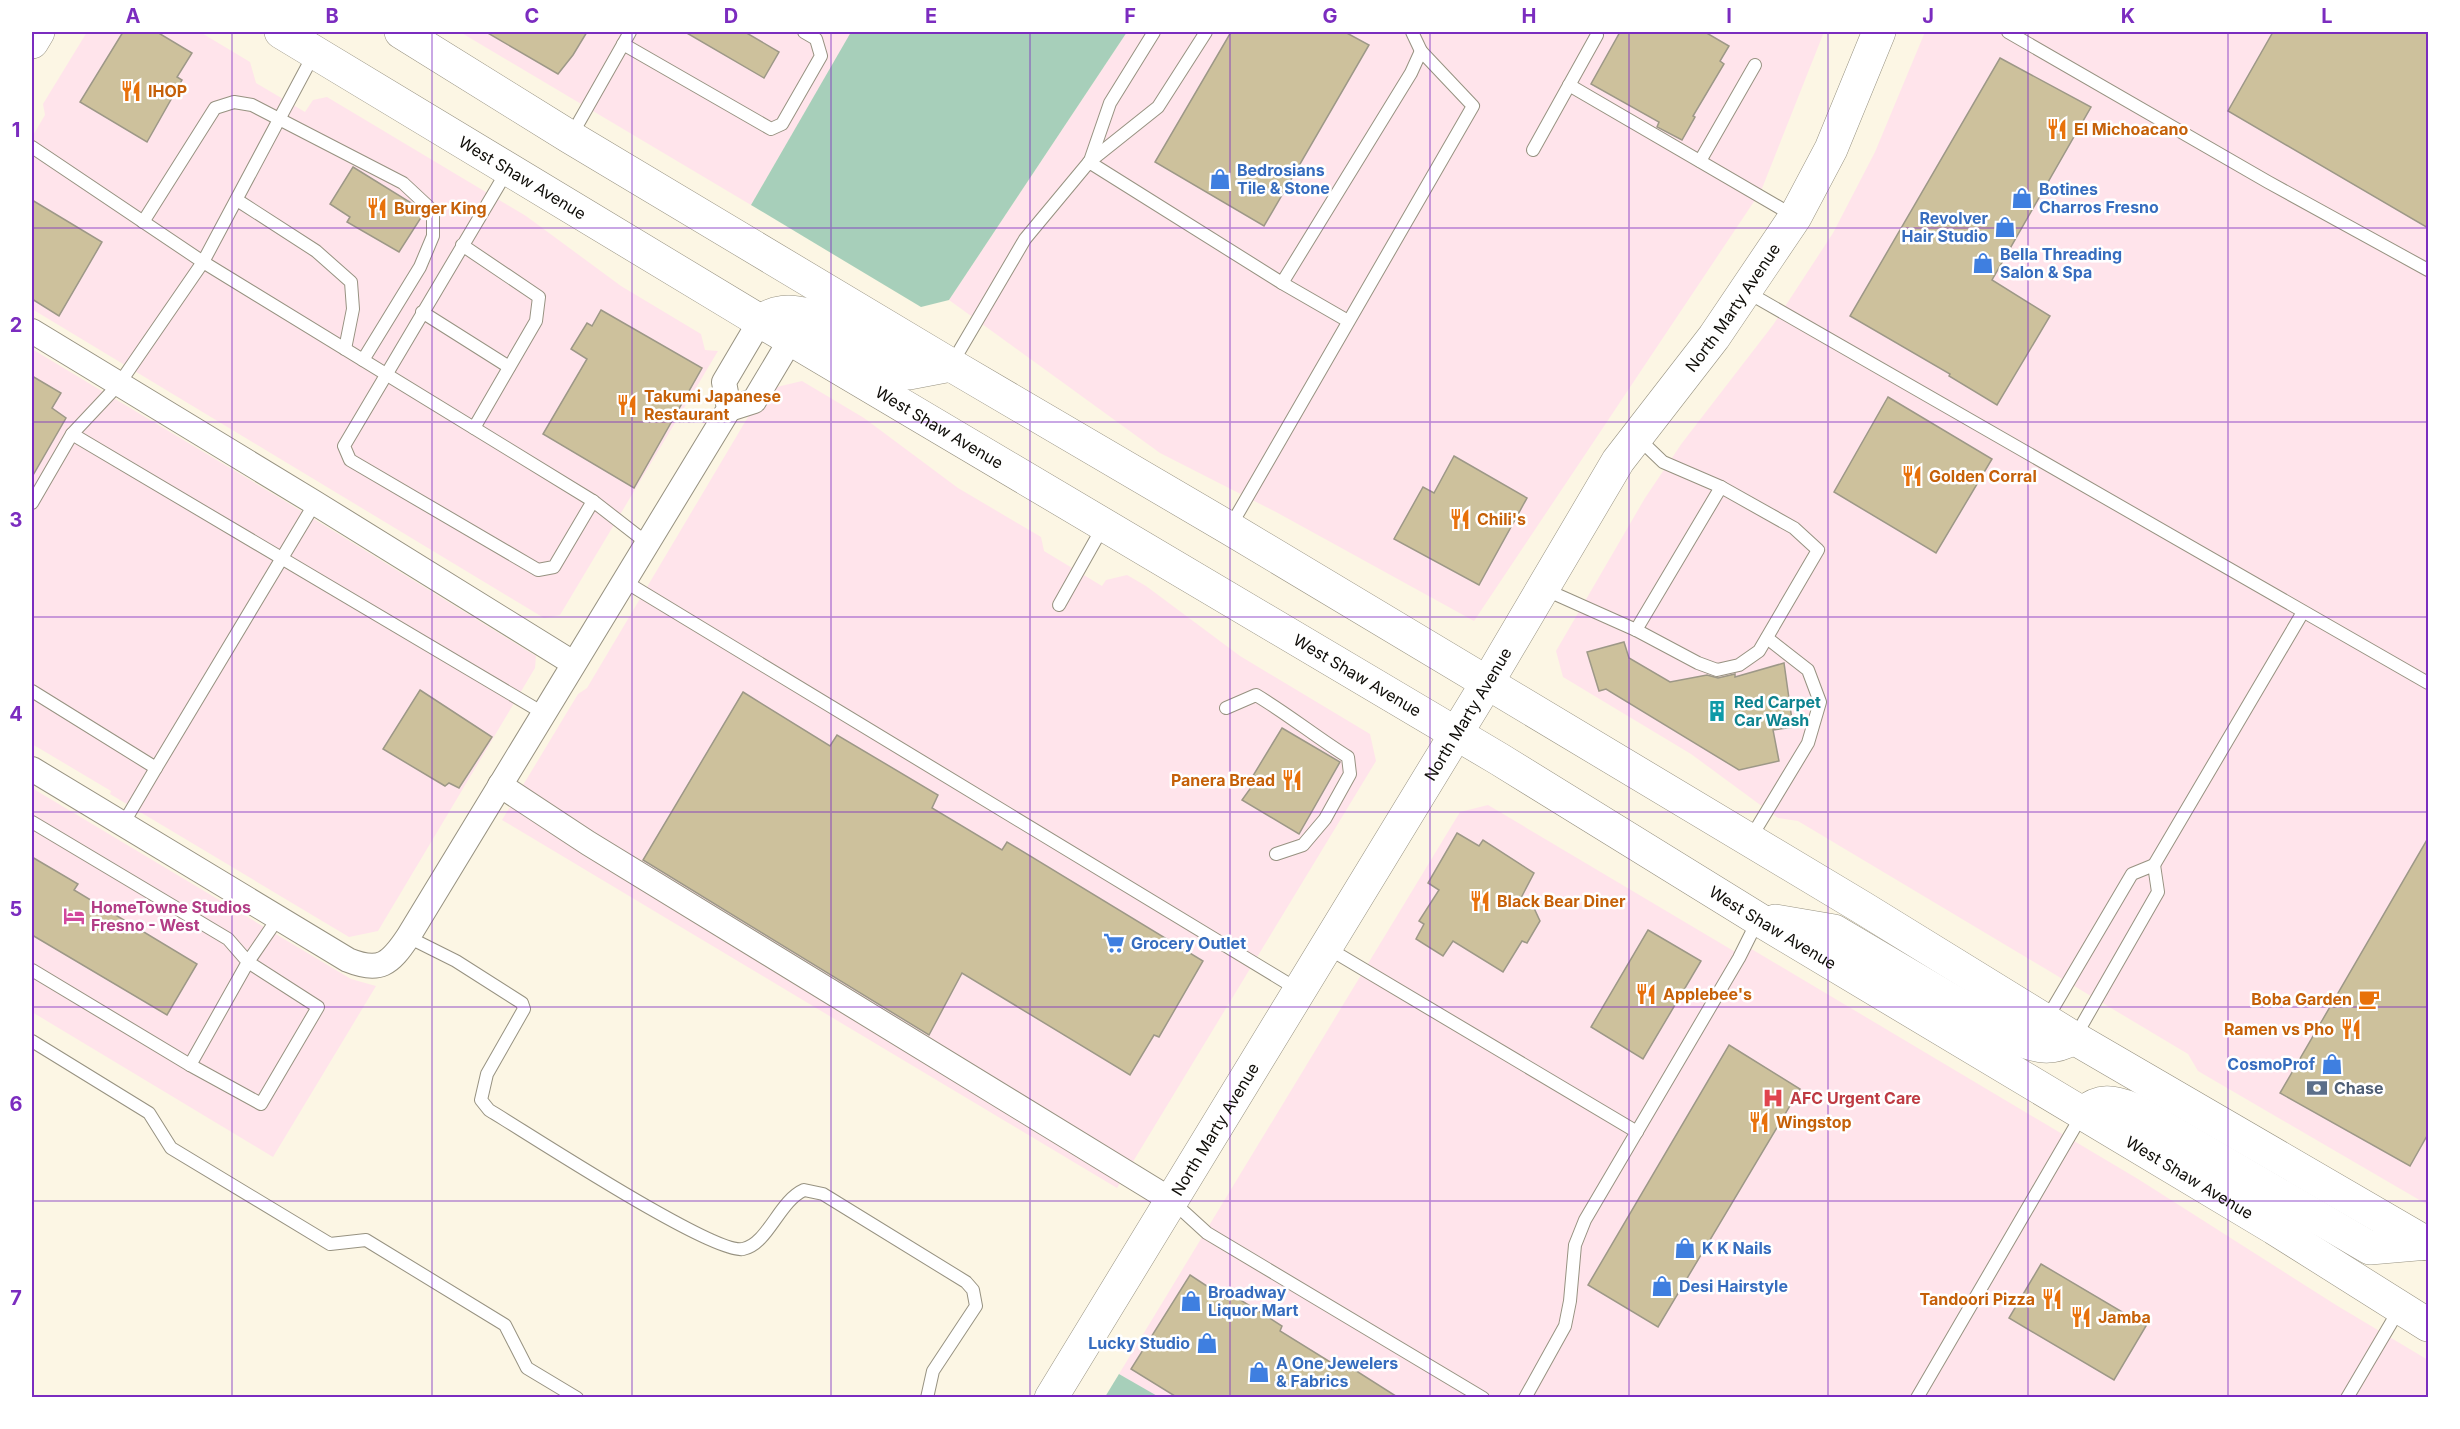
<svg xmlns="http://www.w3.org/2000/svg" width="2460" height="1429" viewBox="0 0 2460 1429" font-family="Inter,sans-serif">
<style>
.commercial{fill:#ffe4eb}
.green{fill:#a7cfba}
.building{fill:#cdc19c;stroke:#9d9887;stroke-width:1.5}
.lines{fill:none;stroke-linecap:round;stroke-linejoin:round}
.lane-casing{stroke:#979281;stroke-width:14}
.street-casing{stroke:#979281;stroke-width:26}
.secondary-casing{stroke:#979281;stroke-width:34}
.primary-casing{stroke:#979281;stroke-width:34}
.lane{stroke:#fff;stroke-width:12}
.street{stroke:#fff;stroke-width:24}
.secondary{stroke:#fff;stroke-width:33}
.primary{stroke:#fff;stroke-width:33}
.grid{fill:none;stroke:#7b2cbf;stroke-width:1.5;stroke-opacity:0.55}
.labels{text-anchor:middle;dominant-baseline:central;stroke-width:5;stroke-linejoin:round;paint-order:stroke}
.food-label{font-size:16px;font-weight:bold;fill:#c56008;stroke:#fff;text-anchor:start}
.shop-label{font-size:16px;font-weight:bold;fill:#366cbe;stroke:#fff;text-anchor:start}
.street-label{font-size:16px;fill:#0e0c07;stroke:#fff}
.culture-label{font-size:16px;font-weight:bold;fill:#0d838f;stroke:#fff;text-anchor:start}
.hotel-label{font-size:16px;font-weight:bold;fill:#b23c85;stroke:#fff;text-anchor:start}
.service-label{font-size:16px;font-weight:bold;fill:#4e5e75;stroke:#fff;text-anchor:start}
.health-label{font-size:16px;font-weight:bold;fill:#be3a42;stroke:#fff;text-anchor:start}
.neatline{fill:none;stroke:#7b2cbf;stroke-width:2}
.grid-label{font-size:20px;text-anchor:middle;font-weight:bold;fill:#7b2cbf}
</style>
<rect width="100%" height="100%" fill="#fcf6e4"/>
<g class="commercial">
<path d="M87,32h113l50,30 6,21 49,29 8,-12 14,-3 199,119 95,70 80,48 4,16 13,1 -158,264 -16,3 -512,-309v-172l13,-22 -2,-11z"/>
<path d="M460,32h392l-101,173z"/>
<path d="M1127,32h697l-63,159 -287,430 -198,-109 -116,-59 -211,-153z"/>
<path d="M1925,32h503v1173l-230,-134 -10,-17 -390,-233 -20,-3 -87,-64 -128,-77 -7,-26 89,-153 37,-55 91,-118 60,-92 42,-81z"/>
<path d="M32,349l253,152 251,155 -1,12 -157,263 -29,6 -239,-143 1,-3 -79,-47z"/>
<path d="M802,381l62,37 94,70 83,49 3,14 58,35 4,-6 21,-5 19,11 94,70 130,78 6,27 -259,427 -615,-368 76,-126 9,-6 177,-298z"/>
<path d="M32,788l319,191 25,7 -103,171 -241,-145z"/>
<path d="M1488,805l249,148 6,-9 395,235 198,126 92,55v37l-1269,1 -40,-24 341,-562z"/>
</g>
<g class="green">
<path d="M851,32h276l-178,268 -28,7 -170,-102z"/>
<path d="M1119,1374l40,23h-54z"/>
</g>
<g class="building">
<path d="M123,32h34l35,21 -15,24 5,3 -35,62 -67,-40z"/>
<path d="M486,32h101l-14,23 -15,19z"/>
<path d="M685,32h60l34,20 -15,26z"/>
<path d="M1231,32h114l24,13 -105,181 -109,-64z"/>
<path d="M1620,32h85l24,14 -9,15 4,3 -31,52 2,1 -13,23 -25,-13 2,-5 -68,-38z"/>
<path d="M2273,32h155v196l-200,-117z"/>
<path d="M2000,58l91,49 -99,173 58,36 -53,89 -48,-29 1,-2 -100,-58z"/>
<path d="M353,167l60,37 11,9 -25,39 -52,-30 3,-5 -20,-13z"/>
<path d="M32,200l70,42 -43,74 -27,-17z"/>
<path d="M601,310l101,58 -68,120 -91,-54 44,-75 -16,-10 16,-26 5,3z"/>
<path d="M32,376l29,17 -9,15 14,10 -34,59z"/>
<path d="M1888,397l104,62 -56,94 -102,-61z"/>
<path d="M1454,456l73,42 -48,87 -85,-46 29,-52 11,6z"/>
<path d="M1624,642l5,16 41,24 37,-7 11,3 17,-4v3l49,-14 9,64 -20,3 6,31 -40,9 -133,-81 -7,2 -12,-39z"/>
<path d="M420,690l72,47 -33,51 -10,-5 -4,3 -62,-37z"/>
<path d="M743,692l87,54 7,-11 101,60 -6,13 70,42 5,-8 196,119 -44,76 -5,-2 -24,40 -168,-102 -33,62 -286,-175z"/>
<path d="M1282,728l58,34 -41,72 -57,-34 13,-18 -4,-3z"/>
<path d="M1457,833l22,13 4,-6 51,33 -12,23 11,10 7,15 -13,22 -5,-2 -19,31 -50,-31 -10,15 -27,-17 8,-15 -5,-3 20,-31 -11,-7z"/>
<path d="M2428,838v296l-18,32 -130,-73z"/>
<path d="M32,857l46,27 -4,6 123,74 -30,51 -135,-80z"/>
<path d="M1648,930l53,31 -58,98 -52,-32z"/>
<path d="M1729,1045l71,44 -142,238 -70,-42z"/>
<path d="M2041,1264l105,62 -32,54 -105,-62z"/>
<path d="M1190,1275l38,25 3,-6 51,32 -2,5 63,39 4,-5 52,33h-221l-47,-29z"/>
</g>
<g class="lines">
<defs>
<g id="lane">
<path d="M1412,32l9,19"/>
<path d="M2008,32l260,150 160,88"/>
<path d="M623,44l148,85 11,-5 39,-68 -5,-17 -12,-7"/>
<path d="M1569,85l225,131"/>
<path d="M571,136l59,-104"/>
<path d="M32,147l171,115 390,239 54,42"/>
<path d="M1533,150l64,-115"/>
<path d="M1090,161l20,-58 44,-71"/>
<path d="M1700,161l55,-96"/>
<path d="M1089,162l69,-55 48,-75"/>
<path d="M507,171l-163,275 6,14 188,110 16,-3 39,-66"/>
<path d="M237,200l79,51 35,31 2,27 -8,40"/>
<path d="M143,222l72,-114 19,-6 18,3 151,78 30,28v25l-13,31 -57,93"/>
<path d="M462,245l77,52 -3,24 -62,107"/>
<path d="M1282,283l66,38"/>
<path d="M1747,292l681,391"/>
<path d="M422,312l87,55"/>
<path d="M951,365l74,-126 64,-77 193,121 129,-210 10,-22 52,55 -243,421"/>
<path d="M72,434l471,279"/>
<path d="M32,503l40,-69 47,-50 84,-122 112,-210"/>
<path d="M624,581l673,408"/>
<path d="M1544,589l92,41 62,33 19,7 22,-5 20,-14 59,-101 -24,-22 -73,-41 -58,-25 -26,-25"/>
<path d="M1059,605l45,-80"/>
<path d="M1636,630l85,-143"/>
<path d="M32,691l124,77 159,-265"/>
<path d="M1226,708l30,-13c32,19 60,42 92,62l2,17 -25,45 -22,26 -27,9"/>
<path d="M32,822l196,117 20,23 70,45 -57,97 -71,-39 58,-103 30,-44"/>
<path d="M123,824l33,-56"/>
<path d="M1750,839l58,-96 12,-41 -12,-32 -41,-32"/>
<path d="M2154,865l149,-253"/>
<path d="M408,937l48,24 66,42 2,6 -37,65 -6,26 8,10c37,22 224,145 254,139 25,-5 36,-48 61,-59l19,4 143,88 7,8 3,16 -43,65 -6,27"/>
<path d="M1326,947l311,185"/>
<path d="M32,970l158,95"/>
<path d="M2046,1020l86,-146 22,-9 4,27 -83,145"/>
<path d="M32,1041l117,72 22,35 159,96 36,-4 139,85 22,43 50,30"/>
<path d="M1173,1202l34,31 276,165"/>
<path d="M1525,1398l40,-72 5,-25 5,-56 10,-25 154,-262 19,-38"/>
<path d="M1917,1398l166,-285"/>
<path d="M2347,1398l53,-90"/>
</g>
<g id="street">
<path d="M32,331l283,172 258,160"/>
<path d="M729,409l25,-8 37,-62"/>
<path d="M32,769l316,191c32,13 42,4 60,-23l321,-528 -5,-27 36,-61"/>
<path d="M500,785l88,58 583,357"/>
</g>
<g id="secondary">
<path d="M32,42l6,-10"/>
<path id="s1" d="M1051,1398l436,-715 131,-222 96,-124 81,-120 36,-68 48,-117"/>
</g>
<g id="primary">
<path id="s2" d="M281,32l479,289 739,438 259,160 516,309 154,97"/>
<path d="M401,32l169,105 381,228 278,163 634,380 211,130 354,206"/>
<path d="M760,321c16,-10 29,-11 47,-6l102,58 42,-8"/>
<path d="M1775,921l59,10 179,106c24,10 38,14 61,1"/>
<path d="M2083,1113c17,-14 30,-12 49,-4l238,139 58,-5"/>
</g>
</defs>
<use href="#lane" class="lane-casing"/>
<use href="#street" class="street-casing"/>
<use href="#secondary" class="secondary-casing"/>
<use href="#primary" class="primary-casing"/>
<use href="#lane" class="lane"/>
<use href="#street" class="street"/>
<use href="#secondary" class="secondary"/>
<use href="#primary" class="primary"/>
</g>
<path class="grid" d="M232,32v1366M432,32v1366M632,32v1366M831,32v1366M1030,32v1366M1230,32v1366M1430,32v1366M1629,32v1366M1828,32v1366M2028,32v1366M2228,32v1366M32,228h2396M32,422h2396M32,617h2396M32,812h2396M32,1007h2396M32,1201h2396"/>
<defs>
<symbol id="restaurant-bare" viewBox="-9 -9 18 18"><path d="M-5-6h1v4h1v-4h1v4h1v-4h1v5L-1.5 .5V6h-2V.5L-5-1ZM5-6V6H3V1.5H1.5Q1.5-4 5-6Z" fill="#e8710a" stroke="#fff" stroke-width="2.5" paint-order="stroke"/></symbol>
<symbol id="shop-bare" viewBox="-9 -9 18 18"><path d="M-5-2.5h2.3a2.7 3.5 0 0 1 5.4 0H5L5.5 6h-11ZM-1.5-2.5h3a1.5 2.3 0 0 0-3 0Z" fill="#3f7fe0" stroke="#fff" stroke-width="2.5" paint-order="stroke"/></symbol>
<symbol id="building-bare" viewBox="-9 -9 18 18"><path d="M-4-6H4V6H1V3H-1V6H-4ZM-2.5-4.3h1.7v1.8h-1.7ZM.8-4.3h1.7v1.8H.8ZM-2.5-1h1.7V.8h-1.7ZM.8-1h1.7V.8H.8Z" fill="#0f9aa8" stroke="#fff" stroke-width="2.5" paint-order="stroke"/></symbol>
<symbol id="hotel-bare" viewBox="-9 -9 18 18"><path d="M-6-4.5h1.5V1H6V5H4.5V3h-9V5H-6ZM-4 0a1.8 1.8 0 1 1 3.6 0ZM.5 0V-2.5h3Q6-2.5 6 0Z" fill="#d1479c" stroke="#fff" stroke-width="2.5" paint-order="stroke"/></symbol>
<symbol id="supermarket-bare" viewBox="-9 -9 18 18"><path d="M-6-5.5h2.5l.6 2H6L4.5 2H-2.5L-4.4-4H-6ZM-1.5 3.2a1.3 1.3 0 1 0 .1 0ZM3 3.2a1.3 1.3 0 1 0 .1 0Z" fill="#3f7fe0" stroke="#fff" stroke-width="2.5" paint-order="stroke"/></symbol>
<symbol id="cafe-bare" viewBox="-9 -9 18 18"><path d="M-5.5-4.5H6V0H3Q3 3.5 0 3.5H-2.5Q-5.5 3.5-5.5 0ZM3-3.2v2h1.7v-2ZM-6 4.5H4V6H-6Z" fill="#e8710a" stroke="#fff" stroke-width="2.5" paint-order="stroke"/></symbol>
<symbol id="bank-bare" viewBox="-9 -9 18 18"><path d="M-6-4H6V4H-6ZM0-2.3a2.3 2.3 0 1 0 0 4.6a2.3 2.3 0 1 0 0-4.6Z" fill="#5c6f8a" stroke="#fff" stroke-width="2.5" paint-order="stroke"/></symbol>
<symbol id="hospital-bare" viewBox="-9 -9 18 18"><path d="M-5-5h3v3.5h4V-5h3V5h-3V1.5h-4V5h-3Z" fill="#e0444e" stroke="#fff" stroke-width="2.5" paint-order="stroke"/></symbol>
</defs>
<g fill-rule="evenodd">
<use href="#restaurant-bare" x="116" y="76" width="30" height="30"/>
<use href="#restaurant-bare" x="2042" y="114" width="30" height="30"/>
<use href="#shop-bare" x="1205" y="164" width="30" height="30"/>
<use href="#shop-bare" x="2007" y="183" width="30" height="30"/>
<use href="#restaurant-bare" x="362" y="193" width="30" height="30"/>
<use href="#shop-bare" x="1990" y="212" width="30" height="30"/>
<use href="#shop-bare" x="1968" y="248" width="30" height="30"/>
<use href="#restaurant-bare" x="612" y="390" width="30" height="30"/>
<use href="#restaurant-bare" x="1897" y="461" width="30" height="30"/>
<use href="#restaurant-bare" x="1445" y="504" width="30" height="30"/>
<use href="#building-bare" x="1702" y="696" width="30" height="30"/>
<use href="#restaurant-bare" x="1277" y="765" width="30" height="30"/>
<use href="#restaurant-bare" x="1465" y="886" width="30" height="30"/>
<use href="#hotel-bare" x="59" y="901" width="30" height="30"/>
<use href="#supermarket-bare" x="1099" y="928" width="30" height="30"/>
<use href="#restaurant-bare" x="1631" y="979" width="30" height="30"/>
<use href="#cafe-bare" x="2354" y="984" width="30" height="30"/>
<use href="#restaurant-bare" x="2336" y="1014" width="30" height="30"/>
<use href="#shop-bare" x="2317" y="1049" width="30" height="30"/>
<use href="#bank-bare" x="2302" y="1073" width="30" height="30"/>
<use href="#hospital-bare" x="1758" y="1083" width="30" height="30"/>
<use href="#restaurant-bare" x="1744" y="1107" width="30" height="30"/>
<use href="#shop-bare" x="1670" y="1233" width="30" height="30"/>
<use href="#shop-bare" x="1647" y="1271" width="30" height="30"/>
<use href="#restaurant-bare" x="2037" y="1284" width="30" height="30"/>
<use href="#shop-bare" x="1176" y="1286" width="30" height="30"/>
<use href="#restaurant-bare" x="2066" y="1302" width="30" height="30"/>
<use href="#shop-bare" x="1192" y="1328" width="30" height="30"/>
<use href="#shop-bare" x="1244" y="1357" width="30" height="30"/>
</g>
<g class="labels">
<g class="food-label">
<text x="148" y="91">IHOP</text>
<text x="2074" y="129">El Michoacano</text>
<text x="394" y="208">Burger King</text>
<text x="644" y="396">Takumi Japanese<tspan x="644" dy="18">Restaurant</tspan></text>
<text x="1929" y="476">Golden Corral</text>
<text x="1477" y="519">Chili's</text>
<text x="1275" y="780" text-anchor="end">Panera Bread</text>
<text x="1497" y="901">Black Bear Diner</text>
<text x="1663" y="994">Applebee's</text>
<text x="2352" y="999" text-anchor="end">Boba Garden</text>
<text x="2334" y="1029" text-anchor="end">Ramen vs Pho</text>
<text x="1776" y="1122">Wingstop</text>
<text x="2035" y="1299" text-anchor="end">Tandoori Pizza</text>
<text x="2098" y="1317">Jamba</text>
</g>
<g class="shop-label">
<text x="1237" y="170">Bedrosians<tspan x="1237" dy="18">Tile &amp; Stone</tspan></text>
<text x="2039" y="189">Botines<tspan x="2039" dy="18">Charros Fresno</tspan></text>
<text x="1988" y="218" text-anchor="end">Revolver<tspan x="1988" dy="18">Hair Studio</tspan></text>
<text x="2000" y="254">Bella Threading<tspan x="2000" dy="18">Salon &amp; Spa</tspan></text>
<text x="1131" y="943">Grocery Outlet</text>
<text x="2315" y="1064" text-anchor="end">CosmoProf</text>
<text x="1702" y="1248">K K Nails</text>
<text x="1679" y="1286">Desi Hairstyle</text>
<text x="1208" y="1292">Broadway<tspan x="1208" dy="18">Liquor Mart</tspan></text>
<text x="1190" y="1343" text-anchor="end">Lucky Studio</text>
<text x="1276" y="1363">A One Jewelers<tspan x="1276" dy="18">&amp; Fabrics</tspan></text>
</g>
<g class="street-label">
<text stroke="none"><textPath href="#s2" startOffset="282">West Shaw Avenue</textPath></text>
<text stroke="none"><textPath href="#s1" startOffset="1287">North Marty Avenue</textPath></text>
<text stroke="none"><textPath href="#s2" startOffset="768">West Shaw Avenue</textPath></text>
<text stroke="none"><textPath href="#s2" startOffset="1254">West Shaw Avenue</textPath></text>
<text stroke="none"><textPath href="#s1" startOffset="801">North Marty Avenue</textPath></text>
<text stroke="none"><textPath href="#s2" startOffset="1740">West Shaw Avenue</textPath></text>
<text stroke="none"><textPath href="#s1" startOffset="315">North Marty Avenue</textPath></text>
<text stroke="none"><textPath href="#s2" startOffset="2226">West Shaw Avenue</textPath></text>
</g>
<g class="culture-label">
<text x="1734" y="702">Red Carpet<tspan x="1734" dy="18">Car Wash</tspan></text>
</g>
<g class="hotel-label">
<text x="91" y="907">HomeTowne Studios<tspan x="91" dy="18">Fresno - West</tspan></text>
</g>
<g class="service-label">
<text x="2334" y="1088">Chase</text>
</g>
<g class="health-label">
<text x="1790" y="1098">AFC Urgent Care</text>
</g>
</g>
<rect width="2460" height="1429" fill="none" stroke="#ffffff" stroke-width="66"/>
<rect x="33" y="33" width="2394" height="1363" class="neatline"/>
<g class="grid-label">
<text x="133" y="23">A</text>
<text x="332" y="23">B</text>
<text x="532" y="23">C</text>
<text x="731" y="23">D</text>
<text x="931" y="23">E</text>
<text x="1130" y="23">F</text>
<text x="1330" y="23">G</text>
<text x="1529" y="23">H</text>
<text x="1729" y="23">I</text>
<text x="1928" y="23">J</text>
<text x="2128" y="23">K</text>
<text x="2327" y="23">L</text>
<text x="16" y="137">1</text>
<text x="16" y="332">2</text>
<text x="16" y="527">3</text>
<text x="16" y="721">4</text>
<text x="16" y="916">5</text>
<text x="16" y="1111">6</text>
<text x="16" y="1305">7</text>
</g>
</svg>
